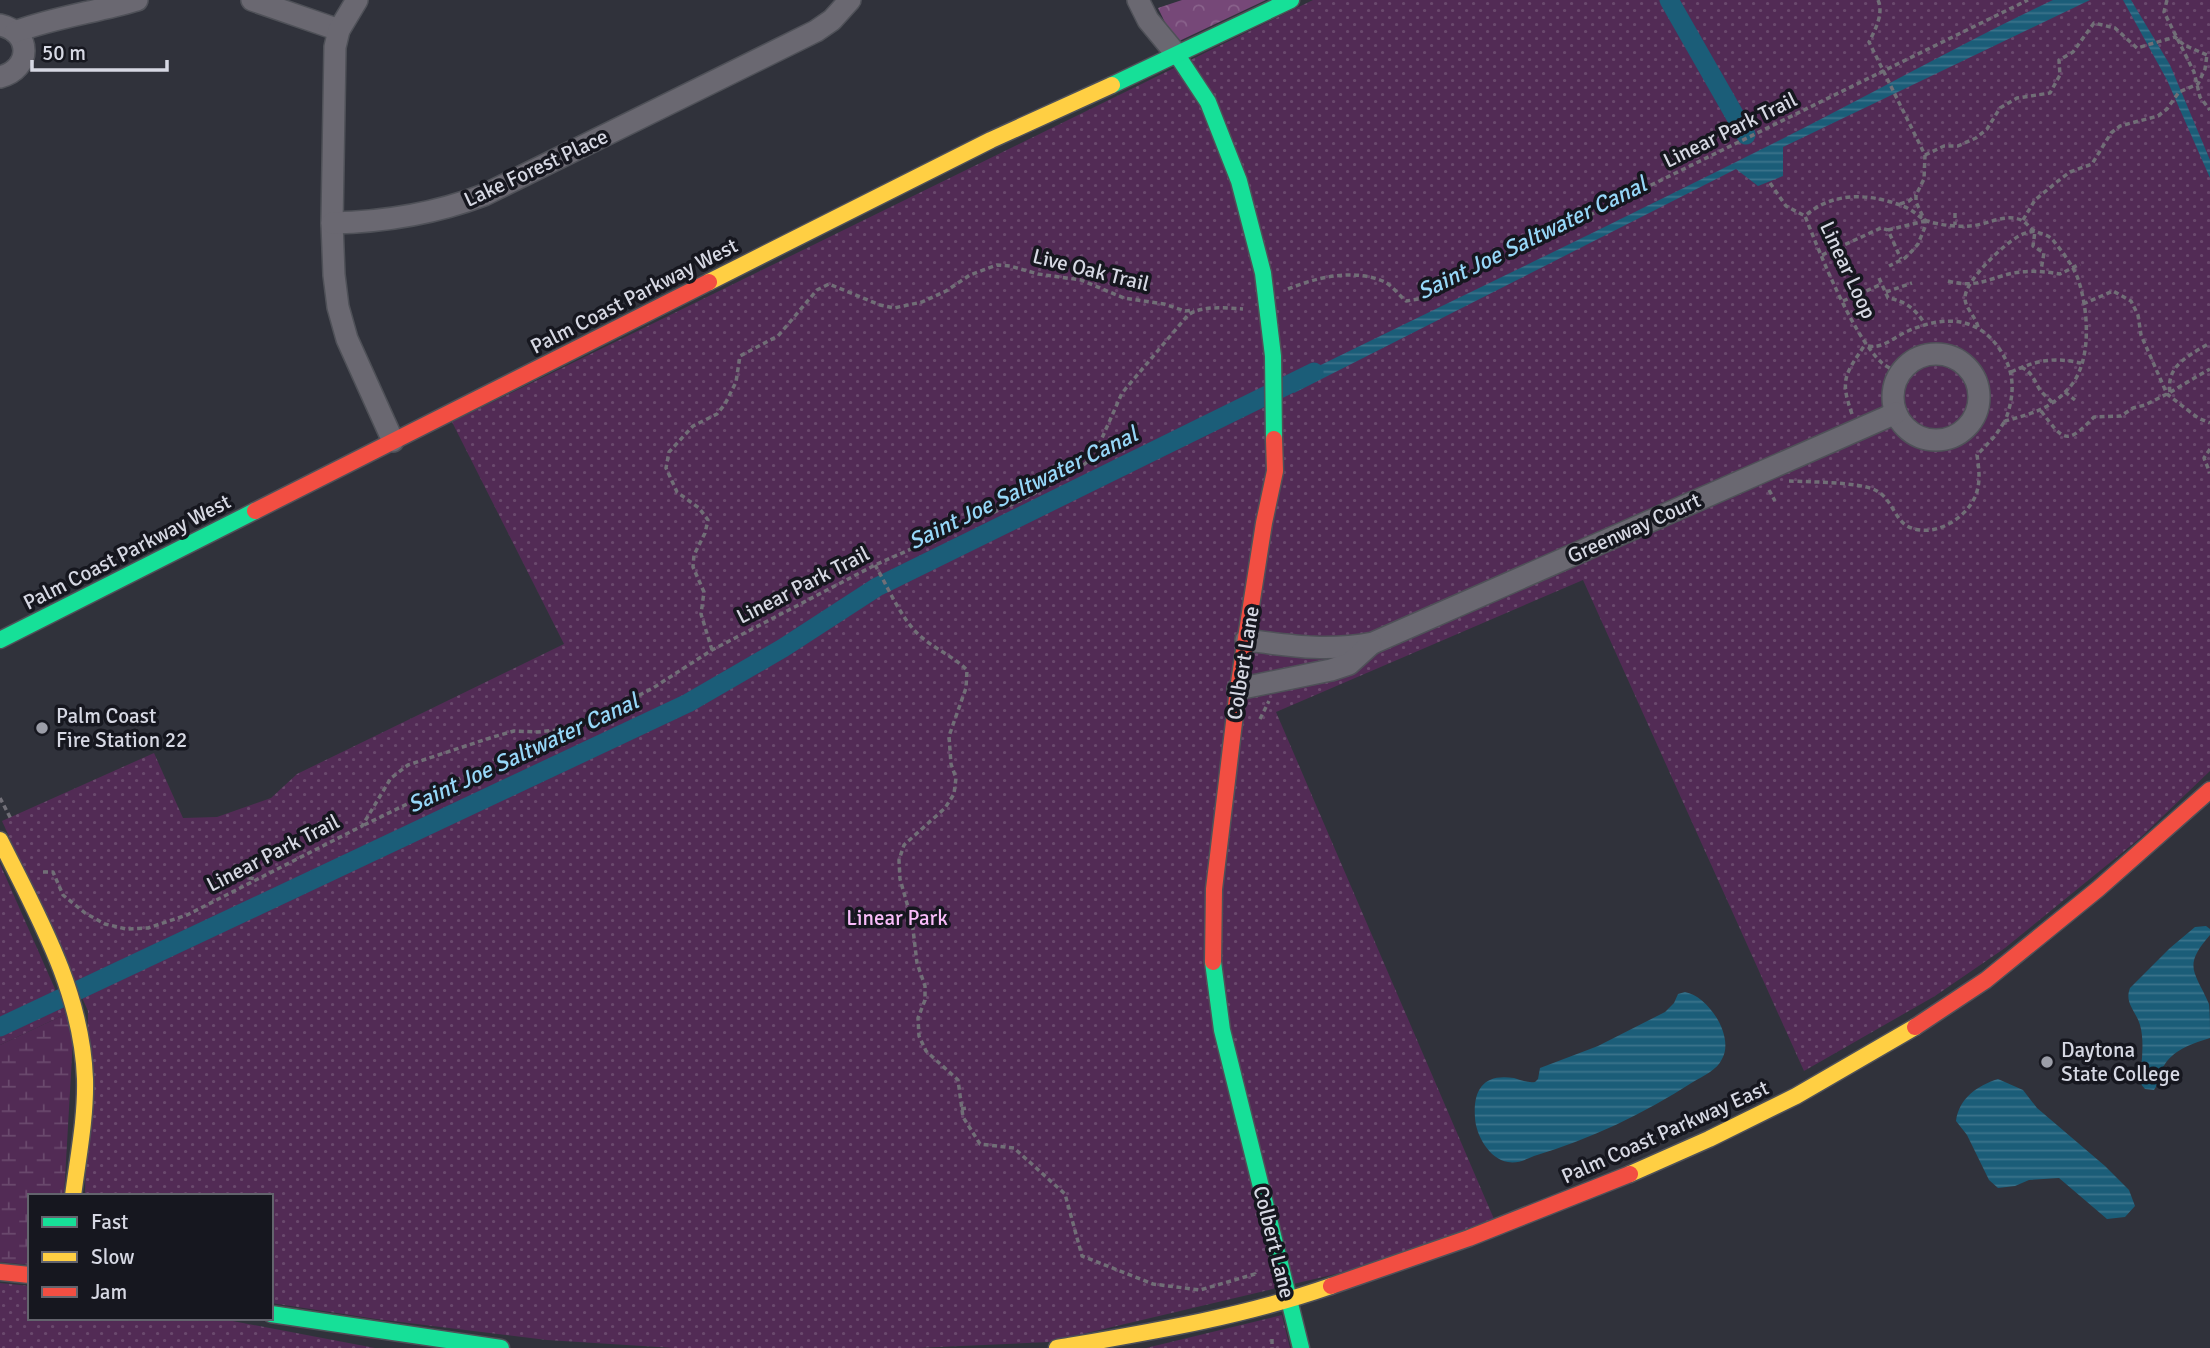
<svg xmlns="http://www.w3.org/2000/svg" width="2210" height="1348" viewBox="0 0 2210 1348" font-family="Signika,sans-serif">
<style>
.forest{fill:url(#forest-crowns)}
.wetland{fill:url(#wetland-marsh)}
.park{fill:url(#park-dots)}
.water{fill:url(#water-rules)}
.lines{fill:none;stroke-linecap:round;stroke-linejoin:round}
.canal{stroke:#1b5d78;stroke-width:19}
.street-casing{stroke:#4f5158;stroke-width:24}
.fast-casing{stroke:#4f5158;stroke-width:19}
.slow-casing{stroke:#4f5158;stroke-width:19}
.jam-casing{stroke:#4f5158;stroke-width:19}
.path{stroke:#716f77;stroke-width:3.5;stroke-dasharray:5 3.5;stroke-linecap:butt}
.street{stroke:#6a6871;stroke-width:21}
.fast{stroke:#16e098;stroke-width:16}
.slow{stroke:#ffcf43;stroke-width:16}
.jam{stroke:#f24e42;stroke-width:16}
.poi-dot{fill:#9c9ea8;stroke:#16171f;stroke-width:2.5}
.labels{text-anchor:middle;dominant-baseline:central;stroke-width:7;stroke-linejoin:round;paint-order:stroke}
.street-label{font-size:21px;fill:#d6d8e3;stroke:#16171f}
.poi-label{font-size:21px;fill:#d6d8e3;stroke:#16171f;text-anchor:start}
.park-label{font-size:21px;fill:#fabdfb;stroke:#16171f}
.water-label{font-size:23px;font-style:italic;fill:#96d7f8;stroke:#16171f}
</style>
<defs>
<pattern id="forest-crowns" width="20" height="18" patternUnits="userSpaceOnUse" patternTransform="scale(1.75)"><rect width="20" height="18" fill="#764878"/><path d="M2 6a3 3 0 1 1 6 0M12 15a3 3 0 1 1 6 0" fill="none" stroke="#89628b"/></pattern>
<pattern id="wetland-marsh" width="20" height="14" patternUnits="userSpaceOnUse" patternTransform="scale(1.75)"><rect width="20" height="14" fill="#522b55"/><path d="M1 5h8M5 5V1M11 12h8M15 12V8" fill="none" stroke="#6a496d"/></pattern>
<pattern id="park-dots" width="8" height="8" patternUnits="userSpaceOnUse" patternTransform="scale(1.75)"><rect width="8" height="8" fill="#522b55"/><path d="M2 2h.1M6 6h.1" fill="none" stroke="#6a496d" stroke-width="1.8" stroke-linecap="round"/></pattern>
<pattern id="water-rules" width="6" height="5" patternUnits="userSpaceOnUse" patternTransform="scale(1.75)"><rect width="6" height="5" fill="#1b5d78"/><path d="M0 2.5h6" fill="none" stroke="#3b748b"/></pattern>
</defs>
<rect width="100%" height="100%" fill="#30323b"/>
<path class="forest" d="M1182,0h84l-91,43 -17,-35z"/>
<path class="wetland" d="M66,1014l7,25 -9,157h-34v69l-30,-3v-217z"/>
<g class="park">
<path d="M1313,0h897v771l-71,68 -134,109 -70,48 -131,75 -221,-491 -307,132 218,507 -137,50 -308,73 -133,6h-242l-127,-8 -171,-21 -105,-16v-107h-186l3,-185 -86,-190 152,-68 29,65 34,-1 54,-19 26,-24 267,-130 -112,-222z"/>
<path d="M0,864l66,150 -66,31z"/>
<path d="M0,1283l30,3v32h187l158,30h-375z"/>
<path d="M1282,1315l8,33h-144z"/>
</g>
<g class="water">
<path d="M2053,0h37l-307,147v29l-25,10 -22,-17 -442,224 -2,-14c164,-80 329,-159 492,-241 90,-45 178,-95 269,-138z"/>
<path d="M2123,0h8l39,65 40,95v18l-43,-98z"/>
<path d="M2206,926l4,3v6c-28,32 -15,36 -1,69 1,9 1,23 1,34 -16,5 -35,11 -45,26 -6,8 -5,18 -11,26l-9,-1 -5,-6c1,-18 5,-41 0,-58 -4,-14 -16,-22 -10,-37l40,-40 25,-21z"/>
<path d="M1685,992c23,4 50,44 37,67 -5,11 -19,17 -29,23 -50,32 -102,57 -159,74 -7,3 -17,8 -26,6 -19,-3 -32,-27 -33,-44 -2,-28 8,-45 39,-40 7,2 13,5 21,4l3,-3 2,-11 58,-22 67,-34 9,-9 4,-9z"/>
<path d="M1998,1079l25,11 14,18 68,58 24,24 6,16 -10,11 -18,2 -48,-41 -30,2 -14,6 -17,2 -9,-8 -22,-45 -11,-14c3,-23 21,-35 42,-42z"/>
</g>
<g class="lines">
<g class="canal">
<path d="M1669,0l77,135"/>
<path d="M0,1027l688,-324 95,-55 94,-61 437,-215"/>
</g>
<defs>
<g id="street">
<path d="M252,0l87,30"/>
<path d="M357,0l-18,30 -4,17 -3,176 2,52 4,32 9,32 46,102"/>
<path d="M1138,0l10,20 29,35"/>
<path d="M0,25c32,7 32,44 0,52"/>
<path d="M15,32c40,-15 82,-20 122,-32"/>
<path d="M332,223c53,-1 102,-9 152,-28l332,-164 16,-11 18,-20"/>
<circle cx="1936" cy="397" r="43"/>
<path d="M1246,640c46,6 81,12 127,3l523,-230"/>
<path d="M1238,689l93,-19 18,-6 22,-20"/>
</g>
<g id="fast">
<path d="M1177,55l31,47 31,79 24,92 10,83 1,83"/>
<path d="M1112,85l179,-85"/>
<path d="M0,640l255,-129"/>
<path d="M1213,962l9,68 79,318"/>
<path d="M271,1314l230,34"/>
</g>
<g id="slow">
<path d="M709,282l282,-142 121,-55"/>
<path d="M0,840c38,76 82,152 85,239 1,39 -7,78 -12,117"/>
<path d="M1630,1174l79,-35 87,-43 119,-69"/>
<path d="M1057,1348c93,-16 185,-31 274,-62"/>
</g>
<g id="jam">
<path d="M255,511l454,-229"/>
<path d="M1213,962l1,-73 24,-200 26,-166 11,-52 -1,-32"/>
<path d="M1915,1027l71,-47 112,-91 112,-99"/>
<path d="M0,1272l30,3"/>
<path d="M1331,1286l138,-48 161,-64"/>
</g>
</defs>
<use href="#street" class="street-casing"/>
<use href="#fast" class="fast-casing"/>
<use href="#slow" class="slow-casing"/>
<use href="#jam" class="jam-casing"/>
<g class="path">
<path d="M1878,0c6,14 -3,30 -9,42l56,113 -1,24 -8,16v7l9,19v6l-7,17 -6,7 -7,7 -16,8"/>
<path d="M2167,0l-3,12 30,60 6,25 10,13"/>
<path d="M1925,155l19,-9h14l18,-8 11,-9 13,-21 17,-10 33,-5 10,-18 -1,-15 14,-8 21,-29 21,5 22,20 38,-11 9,8 23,10 3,-1"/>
<path d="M1770,183l16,23 19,10"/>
<path d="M1900,204l9,-3 7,-6"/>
<path d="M1955,213v12"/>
<path d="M2023,220l12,-20 23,-19 12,-9 22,-8 19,-31 9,-7 38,-10 9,-7 12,-17 19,-8 7,-15 2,-14"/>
<path d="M1888,230l37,-9"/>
<path d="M1822,255l59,-27 7,2 13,29"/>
<path d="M1879,278l9,20c18,3 28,12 37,26"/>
<path d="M1948,281c26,7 38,-1 61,-7 17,-4 34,-3 51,0l20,-10"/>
<path d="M1288,289c30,-12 66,-21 97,-7 7,4 14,13 21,19l13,-2 609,-299"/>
<path d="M1886,292l26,-9"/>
<path d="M1843,301l39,-17"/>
<path d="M2083,304l30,-13 18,10 7,14 3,20 26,59 31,24 12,5"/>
<path d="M1978,327c-2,-10 -14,-20 -13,-30 1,-17 39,-53 54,-61 5,-3 10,-4 16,-5l-2,15 11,7 -3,17"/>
<path d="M1868,346c15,3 26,-9 40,-15 37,-16 72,-15 94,22 14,22 12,45 3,68 29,-8 49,-13 68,-38 19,-27 15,-75 5,-104 -5,-14 -17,-29 -26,-40 -5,-5 -13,-5 -19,-9 -4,-3 -7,-8 -12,-10 -16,-7 -34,5 -51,6 -12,1 -31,-1 -43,-5 -7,-3 -14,-11 -22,-14 -34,-14 -72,-16 -100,9 16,40 47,118 76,146 5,5 13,8 19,11"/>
<path d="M2021,367c11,5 13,13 19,23 3,4 9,9 13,13"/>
<path d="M2011,372c27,-12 41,-15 70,-9"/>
<path d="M2065,392l10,8"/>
<path d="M2170,392c-4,-27 20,-37 40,-49"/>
<path d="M2041,411c23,30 25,35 53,6l27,-1 12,-8 12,-3 22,-11 43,-25"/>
<path d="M1852,414c-13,-36 -6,-40 14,-71"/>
<path d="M2210,449l-6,9 6,15"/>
<path d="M1789,481c20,1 70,1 86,9 16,7 19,28 32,36 24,13 57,-5 68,-29 6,-14 4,-28 2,-42l18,-19 10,-15"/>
<path d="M1769,490l6,11"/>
<path d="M875,565c13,22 25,52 44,70 14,13 34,21 48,35l-1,18 -17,48 2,28 5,14 -2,16 -9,14 -41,37 -5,15 1,19 12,42 5,42 8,23v14l-7,18 1,18 7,15 32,29 5,37 17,27 34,4 51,46 17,62 71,28 47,6 55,-16 1,3"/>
<path d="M712,650l-11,-36 3,-22 -11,-25 1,-12 11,-22 3,-13 -9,-12 -22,-16 -11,-24 3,-16 24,-26 24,-12 8,-10 11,-22 4,-26 38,-20 39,-46 12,-6 51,21 14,3 28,-6 24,-11 24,-16 27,-10 13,1 28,8 43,6 43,18 40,6 21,7 9,-1"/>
<path d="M1260,719l9,-18"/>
<path d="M0,798l11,21"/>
<path d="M364,825l191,-93"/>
<path d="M43,872h10l10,23 22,18 20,11 21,5 22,-1 39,-13 175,-89 29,-48 17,-13 85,-28 21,-6 23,1 21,-2 51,-19 44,-23 59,-38 163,-85 151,-67 54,-30 14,-12 28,-63 66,-78c15,-10 37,-7 55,-6"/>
<path d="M208,882l24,-8 23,5"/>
<path d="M961,1109l7,-1"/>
<path d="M1272,1339v9"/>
</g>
<use href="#street" class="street"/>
<use href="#fast" class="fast"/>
<use href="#slow" class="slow"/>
<use href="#jam" class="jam"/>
</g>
<g class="poi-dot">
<circle cx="42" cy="728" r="7"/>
<circle cx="2047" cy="1062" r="7"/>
</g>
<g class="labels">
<g class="street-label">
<text transform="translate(1730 130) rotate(-26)">Linear Park Trail</text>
<text transform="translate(536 168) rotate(-25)">Lake Forest Place</text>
<text transform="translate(1091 270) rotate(14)">Live Oak Trail</text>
<text transform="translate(1848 270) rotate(65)">Linear Loop</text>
<text transform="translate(634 296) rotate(-27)">Palm Coast Parkway West</text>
<text transform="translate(1634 528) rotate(-24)">Greenway Court</text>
<text transform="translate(127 552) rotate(-27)">Palm Coast Parkway West</text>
<text transform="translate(803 585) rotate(-27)">Linear Park Trail</text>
<text transform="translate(1243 663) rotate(-81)">Colbert Lane</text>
<text transform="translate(273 853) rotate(-27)">Linear Park Trail</text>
<text transform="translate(1665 1132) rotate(-24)">Palm Coast Parkway East</text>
<text transform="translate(1274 1242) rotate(76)">Colbert Lane</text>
</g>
<g class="poi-label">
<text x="56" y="716">Palm Coast<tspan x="56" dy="24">Fire Station 22</tspan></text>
<text x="2061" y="1050">Daytona<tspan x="2061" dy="24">State College</tspan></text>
</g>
<g class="park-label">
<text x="897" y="918">Linear Park</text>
</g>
<g class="water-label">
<text transform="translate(1532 238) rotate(-26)">Saint Joe Saltwater Canal</text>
<text transform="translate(1023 488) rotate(-26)">Saint Joe Saltwater Canal</text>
<text transform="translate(523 753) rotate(-25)">Saint Joe Saltwater Canal</text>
</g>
</g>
<rect x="28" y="1194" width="245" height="126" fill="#16171f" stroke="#63646d" stroke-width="2"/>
<rect x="42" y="1217" width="35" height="10" fill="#16e098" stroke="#63646d" stroke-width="2"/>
<text x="91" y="1229" font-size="21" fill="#d6d8e3">Fast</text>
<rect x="42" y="1252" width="35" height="10" fill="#ffcf43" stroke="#63646d" stroke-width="2"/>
<text x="91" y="1264" font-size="21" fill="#d6d8e3">Slow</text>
<rect x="42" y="1287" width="35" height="10" fill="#f24e42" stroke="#63646d" stroke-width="2"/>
<text x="91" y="1299" font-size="21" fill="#d6d8e3">Jam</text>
<path d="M32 60v10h135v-10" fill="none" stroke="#d6d8e3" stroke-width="3.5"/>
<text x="42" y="60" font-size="21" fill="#d6d8e3" stroke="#16171f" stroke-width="5" paint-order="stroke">50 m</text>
</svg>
